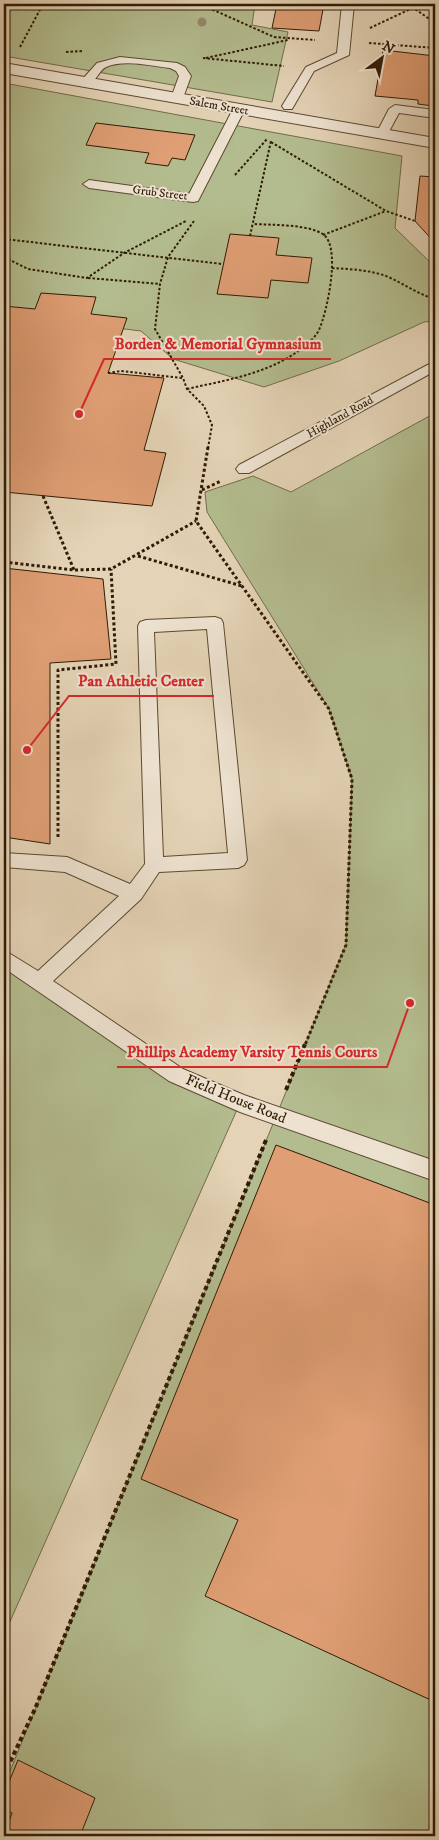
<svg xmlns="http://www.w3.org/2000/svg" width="439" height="1840" viewBox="0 0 439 1840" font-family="'IM FELL DW Pica',serif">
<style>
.green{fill:#b3bc8e;stroke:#726c49}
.building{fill:#df9e74;stroke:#301b04}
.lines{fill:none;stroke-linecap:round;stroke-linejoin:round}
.service-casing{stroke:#5d4930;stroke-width:2}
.tertiary-casing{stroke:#5d4930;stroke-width:2}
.path-far2{stroke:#301b04;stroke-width:2;stroke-dasharray:2.5 2;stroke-linecap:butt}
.path-far1{stroke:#301b04;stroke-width:3;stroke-dasharray:3 2.5;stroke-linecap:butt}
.path{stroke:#301b04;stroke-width:4;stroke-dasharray:4.5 3;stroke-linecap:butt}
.service{fill:#ede2d0;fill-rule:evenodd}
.tertiary{fill:#ede2d0;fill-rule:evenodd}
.tree{fill:#96886b}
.labels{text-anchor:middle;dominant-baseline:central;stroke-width:4;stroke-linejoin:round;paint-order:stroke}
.far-street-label{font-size:12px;fill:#301b04;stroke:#ede2d0}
.street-label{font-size:15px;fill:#301b04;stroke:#ede2d0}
.leader{fill:none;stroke:#d62828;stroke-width:2}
.callout-dot{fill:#d62828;stroke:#ede2d0;stroke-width:2}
.callout-label{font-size:16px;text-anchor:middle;font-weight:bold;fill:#d62828;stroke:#ede2d0;stroke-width:4;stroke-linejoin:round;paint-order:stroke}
</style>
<rect width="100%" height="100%" fill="#e4d3b6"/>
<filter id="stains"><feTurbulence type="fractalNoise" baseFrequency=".004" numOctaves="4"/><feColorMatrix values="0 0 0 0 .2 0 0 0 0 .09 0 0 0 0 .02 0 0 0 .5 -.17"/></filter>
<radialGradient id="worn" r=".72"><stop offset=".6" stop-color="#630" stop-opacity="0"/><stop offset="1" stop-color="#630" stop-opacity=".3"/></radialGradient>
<g class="green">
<path d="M4,4h251l-3,21 36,7 -16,70 -268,-46z"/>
<path d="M4,83l398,73 -7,72 40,39v54l-11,1 -85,39 -75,26 -91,-28 -32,-28 -137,-17z"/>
<path d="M435,413v1423h-431v-50l342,-842 6,-165 -23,-70 -122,-197 -2,-20 48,-16 38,16z"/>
<path d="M4,958l81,55 155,90 -236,532z"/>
</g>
<g class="building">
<path d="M277,4h47l-5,27 -47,-3z"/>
<path d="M383,50l52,6v41l-2,9 -15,-2v-4l-43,-4z"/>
<path d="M96,123l99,12 -10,25 -13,-2 -4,8 -23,-3 4,-10 -63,-8z"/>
<path d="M420,176l15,1v66l-20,-22z"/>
<path d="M230,234l49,4 -3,17 36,3 -4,25 -37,-3 -3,18 -51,-4z"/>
<path d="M41,293l55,4 -5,17 36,4 -19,55 56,5 -20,72 22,3 -14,53 -148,-14v-186l31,3z"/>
<path d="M4,568l99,11 8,80 -61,4v181l-46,-7z"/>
<path d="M276,1145l159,60v497l-230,-106 33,-76 -97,-41z"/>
<path d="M18,1760l77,38 -15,38h-76l8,-23 -8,-4v-15z"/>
</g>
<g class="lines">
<defs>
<g id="service">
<path d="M342,4h12l-5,51 -35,16 -22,38h-8l-2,-3 24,-39 31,-14z"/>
<path d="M120,57l57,6 8,4 6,9 -8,22 -6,4 -6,-4 8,-22 -3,-5 -6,-3c-18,-2 -46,-9 -64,-1 -8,4 -10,16 -20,19l-6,-4 17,-19z"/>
<path d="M239,105l6,4 -47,92 -5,1 -104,-14 -6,-4 6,-4 100,14 44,-85z"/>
<path d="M395,105l40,5v8l-36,-5 -13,24h-8l-2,-3 13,-25z"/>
<path d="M435,361v10l-186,102h-10l-3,-4 3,-4z"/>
<path d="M215,617l6,2 2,4 24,237 -3,5 -6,3 -79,4 -18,27 -88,82 130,88 61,26 191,66v20l-195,-69 -71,-31 -165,-113v-18l34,21 81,-75 -54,-24 -61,-5v-14l63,4 63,27 15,-20 -7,-238 2,-4 6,-2zM207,629l21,224 -65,4 -9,-225z"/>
</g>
<path id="tertiary" d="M4,63l431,75v10l-431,-75z"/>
</defs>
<use href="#service" class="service-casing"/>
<use href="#tertiary" class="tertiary-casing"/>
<g class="path-far2">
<path d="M200,4l74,33 41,3"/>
<path d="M408,4l27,19"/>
<path d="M370,28l51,-24"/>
<path d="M369,43l66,5"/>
<path d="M20,47l23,-43"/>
<path d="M66,52l16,-1"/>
<path d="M203,58l81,8"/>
<path d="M206,58l82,-18"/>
<path d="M271,142l115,69 29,10"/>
<path d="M235,175l32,-36"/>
<path d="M194,221l-26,36 -8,27 -5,45 28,49 4,11 17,17 8,19 -4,23"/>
<path d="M323,235l63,-24"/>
<path d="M250,236l21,-95"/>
<path d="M4,239l218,25"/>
<path d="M4,257l24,12 59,9 37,-25 62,-32"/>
<path d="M332,268c18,1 37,2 54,8 17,7 31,18 49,23"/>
<path d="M88,278l72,6"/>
<path d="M108,373l13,-2 61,7"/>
<path d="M187,389c39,-9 81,-15 114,-40 6,-5 14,-11 18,-19 8,-18 22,-81 5,-95 -14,-11 -53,-10 -71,-11"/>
</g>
<g class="path-far1">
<path d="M208,447l-12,74 133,188 23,70 -6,166 -41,100"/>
<path d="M202,490l19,-9"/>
<path d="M43,496l31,74"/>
<path d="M138,556l104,30"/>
<path d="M4,562l70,8 37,-1 85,-48"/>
<path d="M58,837v-167l58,-6 -5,-95"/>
</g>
<g class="path">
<path d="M286,1090l19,-46"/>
<path d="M4,1775l31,-66 231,-569"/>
</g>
<use href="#service" class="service"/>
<use href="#tertiary" class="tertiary"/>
</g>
<circle class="tree" cx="202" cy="22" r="4.5"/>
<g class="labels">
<g class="far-street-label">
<text transform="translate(219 106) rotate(10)">Salem Street</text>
<text transform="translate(160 193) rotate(7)">Grub Street</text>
<text transform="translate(340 417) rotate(-29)">Highland Road</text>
</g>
<g class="street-label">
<text transform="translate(236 1099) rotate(22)">Field House Road</text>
</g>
</g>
<path class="leader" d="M79 414L104 359H331M27 750L69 696H214M410 1003L387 1067H117"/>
<g class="callout-dot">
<circle cx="79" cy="414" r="5"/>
<circle cx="27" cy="750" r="5"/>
<circle cx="410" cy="1003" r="5"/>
</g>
<g class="callout-label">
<text x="218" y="349">Borden &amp; Memorial Gymnasium</text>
<text x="141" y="686">Pan Athletic Center</text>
<text x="252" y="1057">Phillips Academy Varsity Tennis Courts</text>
</g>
<rect width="439" height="1840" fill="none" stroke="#e4d3b6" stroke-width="20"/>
<rect x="5" y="5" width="429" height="1830" fill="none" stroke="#301b04" stroke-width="2.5"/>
<rect x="10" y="10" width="419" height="1820" fill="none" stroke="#301b04"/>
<g transform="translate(382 58) rotate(32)" stroke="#ede2d0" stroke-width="4" paint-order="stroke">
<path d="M0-4L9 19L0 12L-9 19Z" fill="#301b04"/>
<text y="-8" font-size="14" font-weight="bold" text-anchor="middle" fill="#301b04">N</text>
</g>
<rect width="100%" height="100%" filter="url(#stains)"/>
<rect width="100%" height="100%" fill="url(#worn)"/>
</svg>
